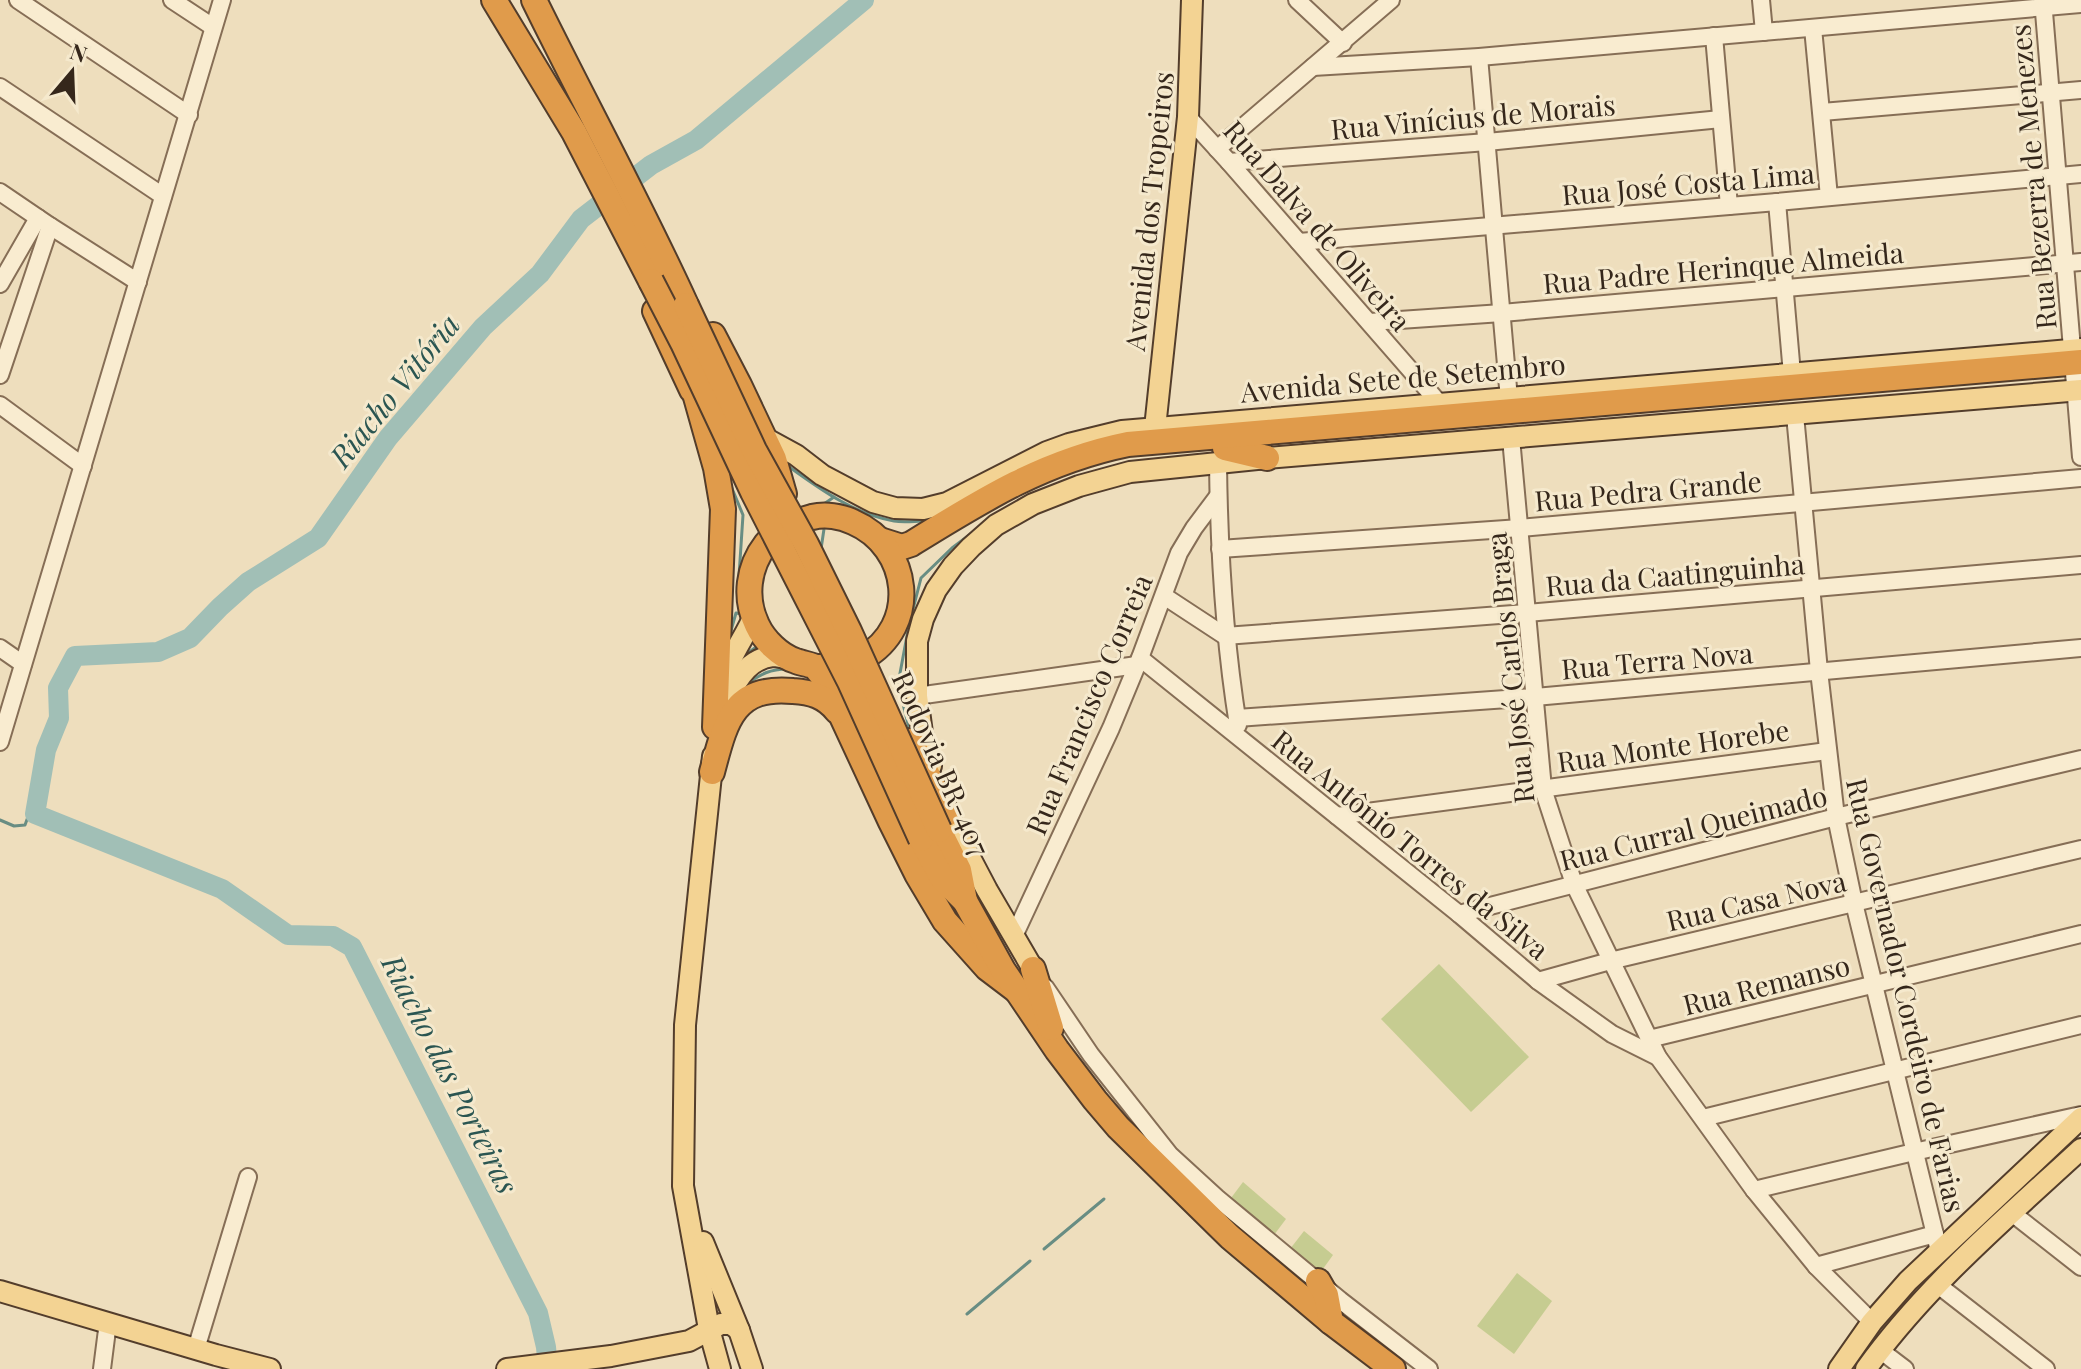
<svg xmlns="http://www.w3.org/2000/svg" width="2081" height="1369" viewBox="0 0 2081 1369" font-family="'Playfair Display',serif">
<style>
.green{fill:#c6cc91}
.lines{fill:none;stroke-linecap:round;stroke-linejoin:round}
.stream{stroke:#688d83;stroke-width:3}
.river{stroke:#a1bfb6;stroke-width:20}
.minor-casing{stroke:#866e56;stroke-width:20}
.major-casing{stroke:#533d2b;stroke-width:24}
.highway-casing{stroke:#533d2b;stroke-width:28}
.minor{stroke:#f9ecd0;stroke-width:16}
.major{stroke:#f3d393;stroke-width:20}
.highway{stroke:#e09b4b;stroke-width:24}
.highway-bridge-casing{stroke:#533d2b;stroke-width:28;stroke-linecap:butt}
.highway-bridge{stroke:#e09b4b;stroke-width:24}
.labels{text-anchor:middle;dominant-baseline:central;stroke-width:6;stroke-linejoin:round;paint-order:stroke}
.street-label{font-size:28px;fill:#35271b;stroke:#f5e9cd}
.water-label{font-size:30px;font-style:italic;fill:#2a5551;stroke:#f5e9cd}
</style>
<rect width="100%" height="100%" fill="#eedebd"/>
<g class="green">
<path d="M1439,964l90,93 -58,55 -90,-93z"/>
<path d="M1243,1182l43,37 -12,16 -43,-37z"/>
<path d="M1304,1231l29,24 -13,18 -30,-24z"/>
<path d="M1517,1273l35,28 -38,53 -37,-28z"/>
</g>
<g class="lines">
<g class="stream">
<path d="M788,466c32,23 66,48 106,55 10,2 21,0 31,0"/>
<path d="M731,486l12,29 -4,61"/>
<path d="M821,506l13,-9"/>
<path d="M821,549l3,-20"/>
<path d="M730,634l6,-21 6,1"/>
<path d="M741,661l4,-6 14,-10"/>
<path d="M747,684c13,-10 24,-15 40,-15"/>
<path d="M910,732l-12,-48 11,-59 12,-47 31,-30 28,-21"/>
<path d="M0,820l14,6 11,-1 4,-11h6"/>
<path d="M1044,1249l60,-50"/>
<path d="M967,1314l63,-53"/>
</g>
<path class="river" d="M548,1369l-2,-22 -8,-34 -186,-366 -19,-11 -45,-1 -66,-46 -187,-75 11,-64 13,-32 -1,-30 17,-32 83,-4 32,-14 30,-31 28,-25 70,-44 70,-100 95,-111 57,-53 41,-55 70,-54 45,-25 168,-140"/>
<defs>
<g id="minor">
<path d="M18,0l171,115"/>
<path d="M172,0l41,27"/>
<path d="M1297,0l46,43"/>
<path d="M1761,0l3,32"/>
<path d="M2043,0l38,457"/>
<path d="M1813,28l16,169"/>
<path d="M1714,36l15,170"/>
<path d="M1479,57l30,342"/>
<path d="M1313,67l166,-10 602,-53"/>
<path d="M0,87l163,109"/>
<path d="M1822,112l259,-22"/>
<path d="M1188,117l41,45 211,242"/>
<path d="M1217,149l174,-149"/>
<path d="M1229,162l258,-20 234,-23"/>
<path d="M0,192l50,34 88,56"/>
<path d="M1777,202l15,172"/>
<path d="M1299,242l478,-40 304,-28"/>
<path d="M0,284l38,-66"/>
<path d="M1370,322l132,-9 579,-51"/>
<path d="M0,375l50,-149"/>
<path d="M0,405l83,61"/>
<path d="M1795,415l24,256 17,146 18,86 85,348"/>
<path d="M1511,438l32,351 31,95 84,173 96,133 62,76 56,56"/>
<path d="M1218,463c1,88 6,175 20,262"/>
<path d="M1220,549l300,-21 561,-50"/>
<path d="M1164,596l61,40 302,-23 554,-48"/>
<path d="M0,648l23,16"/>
<path d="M1140,658l319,256 79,67 74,53 46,23"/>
<path d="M917,696l220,-31"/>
<path d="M1237,718l298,-21 546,-49"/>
<path d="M0,742l222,-742"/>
<path d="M1337,816l490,-65"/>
<path d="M1459,914l377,-97 245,-58"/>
<path d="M1014,936l97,-208 29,-70 39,-105 15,-25 24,-32"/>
<path d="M1538,981l72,-20 471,-112"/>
<path d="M1045,987l46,68 79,100 47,43 123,102 89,69"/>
<path d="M1649,1039l432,-105"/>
<path d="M1703,1118l378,-93"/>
<path d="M1754,1190l160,-38 167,-37"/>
<path d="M2012,1213l69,54"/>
<path d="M1816,1266l119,-32"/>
<path d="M1938,1285l108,84"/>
<path d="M196,1349l52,-172"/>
<path d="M1880,1350l25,19"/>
<path d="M102,1369l6,-47"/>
</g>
<g id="major">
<path d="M1155,428l33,-311 4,-117"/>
<path d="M763,437l33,18 26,20 51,27 22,6 28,1 24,-6 100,-51 22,-8 53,-13 959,-82"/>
<path d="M723,685c5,-28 20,-44 31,-69"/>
<path d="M720,725c7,-26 20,-66 53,-69 6,0 12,2 19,4"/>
<path d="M713,756l-28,269 -2,161 26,143 11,40"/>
<path d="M931,766l-9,-33 -5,-37v-55l6,-22 13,-29 17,-24 18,-19 25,-22 37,-21 46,-18 51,-14 137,-14 814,-68"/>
<path d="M942,800l5,14 40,76 46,79"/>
<path d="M703,1242l36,88 13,39"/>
<path d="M0,1291l216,64 54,14"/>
<path d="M507,1369l104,-13 78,-15 32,-17h10l8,6"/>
<path d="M1839,1369l33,-47 36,-41 173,-163"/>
<path d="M1866,1369c60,-83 140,-151 215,-220"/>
</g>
<g id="highway">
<path d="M494,0l80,132 77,149"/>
<path d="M534,0c50,102 105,202 152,305"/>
<path d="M655,311l37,79"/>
<path d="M713,335l26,50 35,74 10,35"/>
<path d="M696,397l20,71 7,41 -8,218"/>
<path d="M1225,448l42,10"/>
<path d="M880,540l22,7 9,-3c71,-44 133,-83 217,-100l953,-82"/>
<path d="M815,667c17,0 33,-1 48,-9 57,-32 48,-111 -10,-136 -12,-6 -28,-8 -41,-5 -19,5 -34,12 -46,27 -18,23 -22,54 -9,81 7,15 23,31 39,36 5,2 12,3 17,5 5,3 9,10 12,14l66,142 26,52 28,47 42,47 29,22"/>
<path d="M911,741l36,73"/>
<path d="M712,772c13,-48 20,-87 81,-81 18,1 32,5 44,20"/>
<path d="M939,830l20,40 6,31"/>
<path d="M921,839l21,39 23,23 38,69 54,80 38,50 23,27 112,110 101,85 62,47"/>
<path d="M1033,969l18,59"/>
<path d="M1318,1281l8,14 5,27"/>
</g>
</defs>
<use href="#minor" class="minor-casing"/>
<use href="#major" class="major-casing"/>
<use href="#highway" class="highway-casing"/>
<use href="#minor" class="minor"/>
<use href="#major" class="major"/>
<use href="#highway" class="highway"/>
<defs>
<g id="highway-bridge">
<path d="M651,281l32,62 70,149 97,190 71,157"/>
<path d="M686,305l68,145 52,94 43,87 90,199"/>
</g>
</defs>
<use href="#highway-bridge" class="highway-bridge-casing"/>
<use href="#highway-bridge" class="highway-bridge"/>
</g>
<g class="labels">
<g class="street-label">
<text transform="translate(1473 116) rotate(-5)">Rua Vinícius de Morais</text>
<text transform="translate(2032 177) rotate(-95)">Rua Bezerra de Menezes</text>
<text transform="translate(1688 183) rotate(-5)">Rua José Costa Lima</text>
<text transform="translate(1148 211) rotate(-84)">Avenida dos Tropeiros</text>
<text transform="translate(1318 225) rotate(49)">Rua Dalva de Oliveira</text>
<text transform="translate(1723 267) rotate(-5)">Rua Padre Herinque Almeida</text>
<text transform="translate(1403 377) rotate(-5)">Avenida Sete de Setembro</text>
<text transform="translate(1648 490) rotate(-5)">Rua Pedra Grande</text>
<text transform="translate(1675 574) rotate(-5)">Rua da Caatinguinha</text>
<text transform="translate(1657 660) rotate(-5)">Rua Terra Nova</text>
<text transform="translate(1509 668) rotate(-96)">Rua José Carlos Braga</text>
<text transform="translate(1088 704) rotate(-67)">Rua Francisco Correia</text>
<text transform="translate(1673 745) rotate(-8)">Rua Monte Horebe</text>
<text transform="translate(942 763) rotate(66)">Rodovia BR-407</text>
<text transform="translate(1693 827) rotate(-14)">Rua Curral Queimado</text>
<text transform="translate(1411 844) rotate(39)">Rua Antônio Torres da Silva</text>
<text transform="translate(1756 900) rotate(-13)">Rua Casa Nova</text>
<text transform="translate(1766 984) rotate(-14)">Rua Remanso</text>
<text transform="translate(1907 995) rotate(77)">Rua Governador Cordeiro de Farias</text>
</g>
<g class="water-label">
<text transform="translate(394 390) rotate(-51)">Riacho Vitória</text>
<text transform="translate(451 1074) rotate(63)">Riacho das Porteiras</text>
</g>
</g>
<g transform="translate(72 72) rotate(19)" stroke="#f5e9cd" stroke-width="6" paint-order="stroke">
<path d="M0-6L14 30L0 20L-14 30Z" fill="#35271b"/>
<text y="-12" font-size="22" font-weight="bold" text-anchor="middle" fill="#35271b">N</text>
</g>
</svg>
